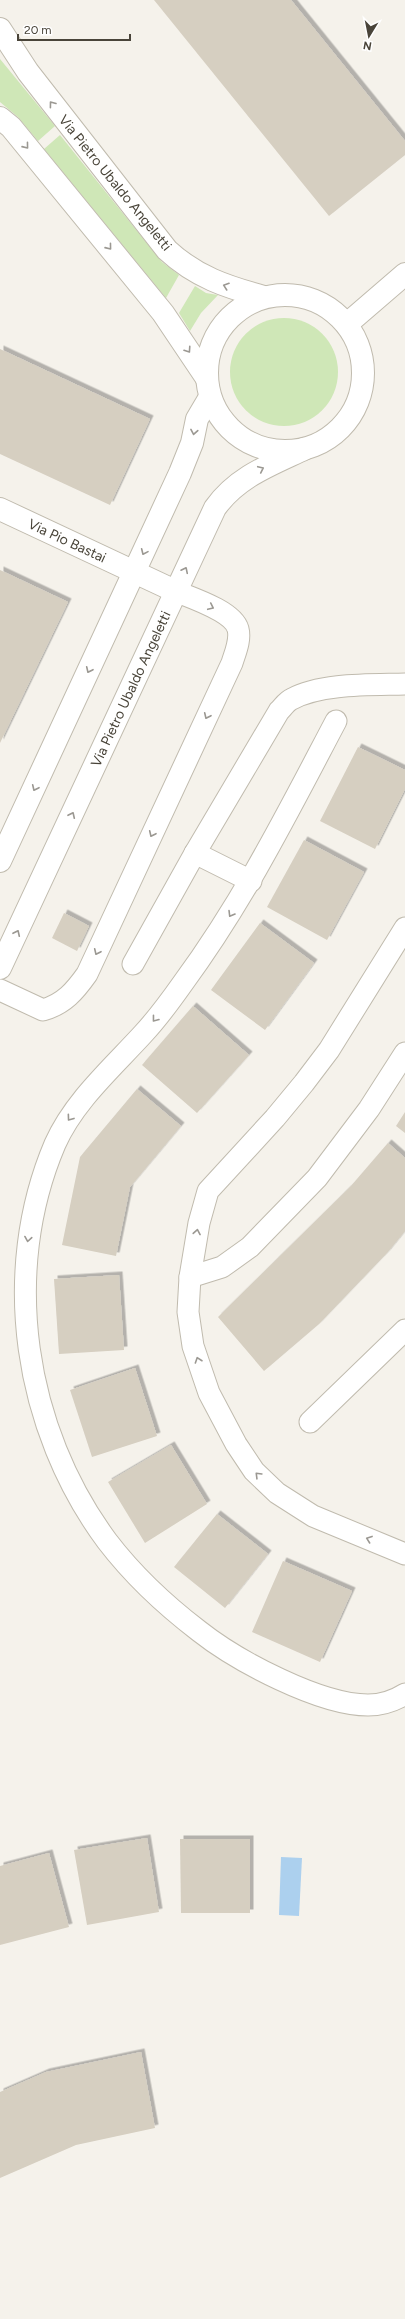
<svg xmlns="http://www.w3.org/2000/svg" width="405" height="2319" viewBox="0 0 405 2319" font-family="Figtree,sans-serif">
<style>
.green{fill:#cfe7b7}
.water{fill:#acd0ee}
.building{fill:#d6cfc1;filter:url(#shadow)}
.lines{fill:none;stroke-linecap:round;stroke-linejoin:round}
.service-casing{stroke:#c0bbae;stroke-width:23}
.minor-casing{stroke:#c0bbae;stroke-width:24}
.service{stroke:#fff;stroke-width:21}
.minor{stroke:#fff;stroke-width:22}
.oneway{stroke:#9b9892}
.labels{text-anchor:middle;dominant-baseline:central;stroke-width:3.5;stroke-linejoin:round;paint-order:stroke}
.street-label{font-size:14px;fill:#494439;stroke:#fff}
</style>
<defs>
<filter id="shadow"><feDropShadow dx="3.5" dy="-3.5" stdDeviation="0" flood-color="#0004"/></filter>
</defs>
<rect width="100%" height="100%" fill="#f5f2eb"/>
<g class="green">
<path d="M0,59l55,67 -17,15 -20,-24 -18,-15z"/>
<path d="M60,135l102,127 17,13 -13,23 -122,-149z"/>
<path d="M195,286l11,7 12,2 -17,18 -11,18 -11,-18z"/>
<circle cx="284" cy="372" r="54"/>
</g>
<path class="water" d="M281,1857l21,1 -3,58 -20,-1z"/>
<g class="building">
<path d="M154,0h137l114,141v14l-76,61z"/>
<path d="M0,349l150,70 -40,86 -110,-51z"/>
<path d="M0,570l68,32 -68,141z"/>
<path d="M358,747l47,23v19l-30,60 -55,-28z"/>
<path d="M304,840l60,32 -37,68 -60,-33z"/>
<path d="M64,913l25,13 -12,25 -25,-13z"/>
<path d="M260,923l54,40 -49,67 -54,-40z"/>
<path d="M193,1006l56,49 -52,58 -55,-48z"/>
<path d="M137,1089l44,37 -51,61 -14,69 -54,-11 18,-88z"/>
<path d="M405,1112v21l-9,-7z"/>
<path d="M388,1143l17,15v73l-18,22 -68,71 -55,47 -46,-54 133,-131z"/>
<path d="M119,1275l5,75 -65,4 -5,-75z"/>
<path d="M135,1368l22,68 -65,21 -22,-67z"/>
<path d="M171,1445l36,59 -62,39 -37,-61z"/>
<path d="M217,1514l51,40 -43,54 -51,-41z"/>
<path d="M283,1561l69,30 -32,71 -68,-30z"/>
<path d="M147,1838l12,74 -72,13 -13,-75z"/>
<path d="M180,1839h70v74h-69z"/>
<path d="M49,1853l20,74 -69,18v-79z"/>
<path d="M141,2052l14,76 -79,17 -76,33v-86l46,-20z"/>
</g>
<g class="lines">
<defs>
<g id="service">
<path d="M336,721c-48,91 -92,179 -153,262 -12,17 -25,35 -40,51 -30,33 -69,67 -88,110 -55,129 -31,285 52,397 26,34 58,64 92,90 38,30 121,74 169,74 14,0 26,-4 37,-11"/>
<path d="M195,853l56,28"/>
<path d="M405,928l-76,122 -25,33 -29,35 -67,73 -9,32 -9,54 -2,35 5,34 16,47 27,51 18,27 23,22 36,23 92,38"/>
<path d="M133,964l62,-111 84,-142c4,-4 8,-10 13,-12 29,-16 80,-14 113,-15"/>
<path d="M0,990l43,20c21,-6 32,-19 44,-36l145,-311c3,-10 9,-23 6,-34 -5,-18 -46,-31 -63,-38"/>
<path d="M190,1277l32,-10 28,-20 67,-69 52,-69 36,-56"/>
<path d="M310,1422l95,-92"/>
</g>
<g id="minor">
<path d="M0,29l28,43 139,178c29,27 60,37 97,47"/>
<path d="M0,118l11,9 152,186 43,64"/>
<circle cx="285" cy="373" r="78"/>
<path d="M347,324l58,-50"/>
<path d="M0,509l175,82"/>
<path d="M0,861l180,-388 12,-30 5,-24 13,-22"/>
<path d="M0,968l215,-460c22,-31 55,-43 89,-59"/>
</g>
</defs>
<use href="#service" class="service-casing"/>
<use href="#minor" class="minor-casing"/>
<use href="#service" class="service"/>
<use href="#minor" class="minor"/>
</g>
<defs><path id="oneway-chevron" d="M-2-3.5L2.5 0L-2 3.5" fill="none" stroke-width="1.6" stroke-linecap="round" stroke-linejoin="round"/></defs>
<g class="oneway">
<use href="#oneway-chevron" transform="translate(52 104) rotate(-127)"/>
<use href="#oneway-chevron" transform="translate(26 146) rotate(51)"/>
<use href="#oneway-chevron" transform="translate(109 247) rotate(51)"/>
<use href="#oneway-chevron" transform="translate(226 286) rotate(-161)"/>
<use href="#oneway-chevron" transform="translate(188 350) rotate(56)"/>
<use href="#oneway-chevron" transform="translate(194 432) rotate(100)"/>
<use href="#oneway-chevron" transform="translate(261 469) rotate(-25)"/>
<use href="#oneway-chevron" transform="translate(144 552) rotate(114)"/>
<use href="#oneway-chevron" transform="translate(185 570) rotate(-64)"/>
<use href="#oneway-chevron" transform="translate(211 607) rotate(25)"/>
<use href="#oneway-chevron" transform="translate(89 670) rotate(115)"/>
<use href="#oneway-chevron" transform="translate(207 716) rotate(115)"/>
<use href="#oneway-chevron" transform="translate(35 788) rotate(115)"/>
<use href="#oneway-chevron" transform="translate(72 815) rotate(-65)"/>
<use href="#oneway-chevron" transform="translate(152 834) rotate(115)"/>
<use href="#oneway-chevron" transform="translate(231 914) rotate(121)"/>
<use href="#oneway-chevron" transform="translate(17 933) rotate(-65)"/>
<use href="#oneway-chevron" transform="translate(97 952) rotate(115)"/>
<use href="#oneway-chevron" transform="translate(155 1019) rotate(128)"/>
<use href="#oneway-chevron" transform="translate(70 1118) rotate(126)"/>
<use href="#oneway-chevron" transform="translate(197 1232) rotate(-80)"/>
<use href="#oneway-chevron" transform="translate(28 1239) rotate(99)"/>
<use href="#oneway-chevron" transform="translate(198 1360) rotate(-109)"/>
<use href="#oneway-chevron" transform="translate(258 1475) rotate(-135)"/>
<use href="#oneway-chevron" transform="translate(369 1539) rotate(-160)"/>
</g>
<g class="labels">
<g class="street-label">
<text transform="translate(115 183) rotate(51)">Via Pietro Ubaldo Angeletti</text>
<text transform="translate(67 541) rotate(25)">Via Pio Bastai</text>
<text transform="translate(131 689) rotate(-65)">Via Pietro Ubaldo Angeletti</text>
</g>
</g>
<g transform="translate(369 36) rotate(190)" stroke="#ffffff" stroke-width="3" paint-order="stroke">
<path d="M0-3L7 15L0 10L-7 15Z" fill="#494439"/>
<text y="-6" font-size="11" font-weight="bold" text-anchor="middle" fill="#494439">N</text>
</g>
<path d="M18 34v6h112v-6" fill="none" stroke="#494439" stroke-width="2"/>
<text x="24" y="34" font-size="12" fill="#494439" stroke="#ffffff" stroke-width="3" paint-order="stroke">20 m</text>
</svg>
